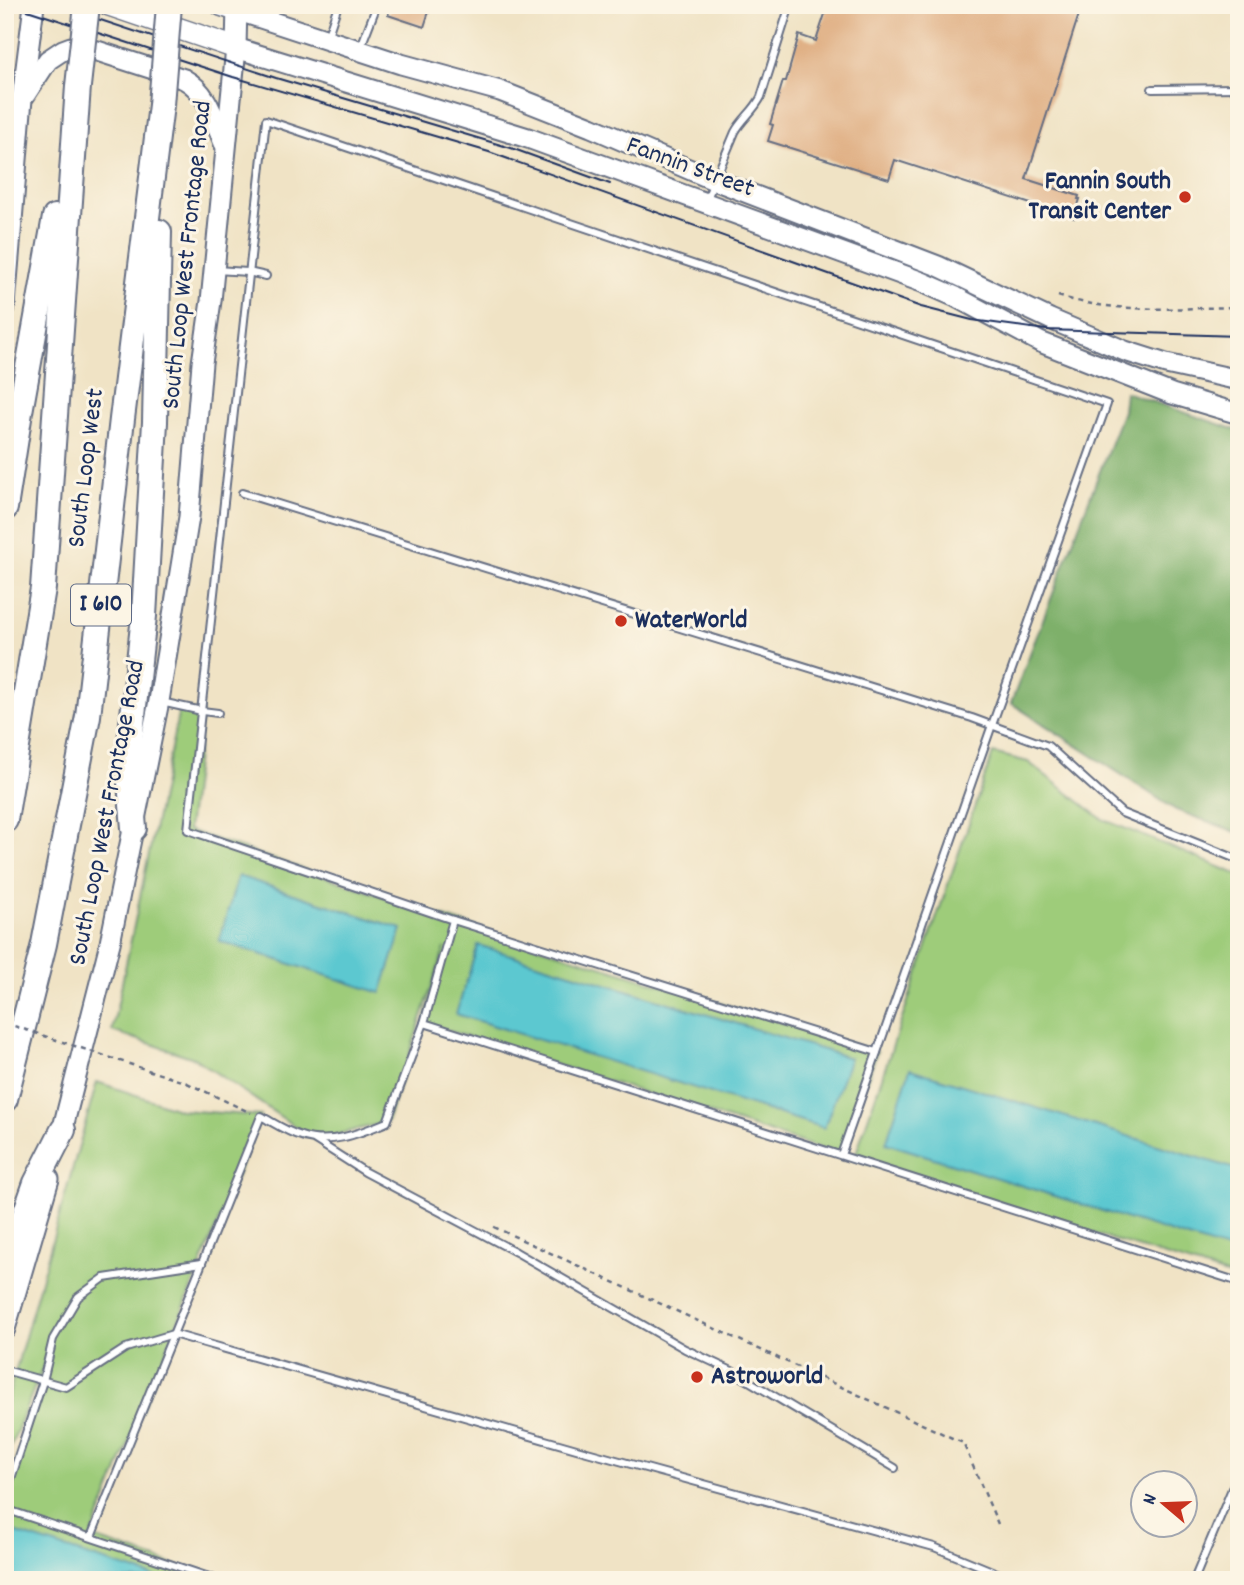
<svg xmlns="http://www.w3.org/2000/svg" width="1244" height="1585" viewBox="0 0 1244 1585" font-family="Dekko,sans-serif">
<style>
.green{fill:#9ecc7a;stroke:#5c7e6c;stroke-width:2}
.forest{fill:#7eb06a;stroke:#4c7064;stroke-width:2}
.water{fill:#5bc8d0;stroke:#3b7c97;stroke-width:2}
.building{fill:#e0b085}
.lines{fill:none;stroke-linecap:round;stroke-linejoin:round}
.service-casing{stroke:#666e82;stroke-width:10}
.secondary-casing{stroke:#666e82;stroke-width:23}
.primary-casing{stroke:#666e82;stroke-width:24}
.motorway-casing{stroke:#666e82;stroke-width:28}
.path{stroke:#666e82;stroke-width:2.5;stroke-dasharray:5 5;stroke-linecap:butt}
.service{stroke:#fff;stroke-width:6}
.secondary{stroke:#fff;stroke-width:19}
.primary{stroke:#fff;stroke-width:21}
.motorway{stroke:#fff;stroke-width:24}
.tram{stroke:#1b2f5e;stroke-width:2}
.motorway-bridge-casing{stroke:#666e82;stroke-width:28;stroke-linecap:butt}
.path-bridge{stroke:#666e82;stroke-width:2.5;stroke-dasharray:5 5;stroke-linecap:butt}
.motorway-bridge{stroke:#fff;stroke-width:24}
.poi-dot{fill:#c8321e;stroke:#fcf5e5;stroke-width:2.5}
.labels{text-anchor:middle;dominant-baseline:central;stroke-width:6;stroke-linejoin:round;paint-order:stroke}
.shield{fill:#fcf5e5;stroke:#5e6a86;stroke-width:2}
.shield-label{font-size:24px;font-weight:bold;fill:#1b2f5e}
.street-label{font-size:26px;fill:#1b2f5e;stroke:#fcf5e5}
.poi-label{font-size:26px;font-weight:bold;fill:#1b2f5e;stroke:#fcf5e5;text-anchor:start}
</style>
<rect width="100%" height="100%" fill="#fcf5e5"/>
<filter id="ink" filterUnits="userSpaceOnUse"><feTurbulence type="fractalNoise" baseFrequency=".0143" numOctaves="2"/><feDisplacementMap in="SourceGraphic" scale="14" xChannelSelector="R" yChannelSelector="G"/><feConvolveMatrix kernelMatrix="1 2 1 2 8 2 1 2 1" color-interpolation-filters="sRGB"/></filter>
<filter id="wash" filterUnits="userSpaceOnUse"><feTurbulence type="fractalNoise" baseFrequency=".00686" numOctaves="4" result="noise"/><feDisplacementMap in="SourceGraphic" scale="28" xChannelSelector="R" yChannelSelector="G"/><feGaussianBlur stdDeviation="1.57" result="paint"/><feColorMatrix in="noise" values="0 0 0 0 0 0 0 0 0 0 0 0 0 0 0 0 0 1.4 0 .05"/><feComposite in="paint" operator="in"/></filter>
<g filter="url(#wash)">
<rect width="100%" height="100%" fill="#f0e3c5"/>
<g class="green">
<path d="M179,710l23,1 -14,119 265,90 424,132 -36,103 -417,-132 21,-76 -58,175 -72,18 -121,-82 -82,-27z"/>
<path d="M993,753l35,9 74,57 137,56v404l-385,-120z"/>
<path d="M97,1082l84,28 80,6 -170,421 127,43h-213v-83l46,-151 -46,115v-53z"/>
</g>
<path class="forest" d="M1125,392l114,39v402l-63,-23 -165,-107 112,-292z"/>
<g class="water">
<path d="M238,876l164,53 -21,64 -162,-52z"/>
<path d="M478,945l372,113 -26,70 -368,-114z"/>
<path d="M910,1069l329,101v84l-353,-111z"/>
<path d="M5,1529l159,51h-159z"/>
</g>
<g id="blocks">
<g class="building">
<path d="M391,5h40l-7,22 -36,-12z"/>
<path d="M828,5h254l-56,174 53,17 -1,3h2l-6,19 -179,-58 -6,19 -121,-38 5,-16 -3,-1 13,-43h3l13,-46 17,6z"/>
</g>
</g>
</g>
<g filter="url(#ink)">
<use href="#blocks" fill-opacity="0" stroke="#666e82" stroke-width="2"/>
<g class="lines">
<defs>
<g id="service">
<path d="M327,38l11,-33"/>
<path d="M360,49l17,-44"/>
<path d="M1152,89l87,-1"/>
<path d="M706,201l29,-69c7,-13 19,-21 26,-35l29,-92"/>
<path d="M216,270l32,2 18,4"/>
<path d="M242,493l730,225 76,28 74,67 117,47"/>
<path d="M161,702l41,9 16,2"/>
<path d="M453,920l424,132"/>
<path d="M315,1140l50,32 151,80 169,97 47,22 163,97"/>
<path d="M841,1155l151,-430 115,-321 -841,-284 -78,710 265,90 -29,103 815,259"/>
<path d="M5,1370l61,17 60,-39 47,-14 414,118 347,95 80,33"/>
<path d="M5,1497l38,-116 10,-42 25,-42 26,-19 98,-15 59,-147c13,7 26,16 40,20 29,10 59,-3 86,-14l37,-99"/>
<path d="M5,1509l213,71"/>
<path d="M91,1537l111,-274"/>
<path d="M1194,1580l45,-108"/>
</g>
<g id="secondary">
<path d="M236,10l165,54 99,27 91,36 123,53 224,86 112,53 75,32 41,13 73,16"/>
<path d="M236,48l292,90 394,144 34,15 84,45 132,52 67,20"/>
<path d="M25,95l23,-35 15,-10 8,-3 17,1 96,31c24,13 30,40 40,64"/>
<path d="M5,306l17,-207 12,-94"/>
<path d="M59,1143l51,-200 49,-242 30,-184 13,-154 9,-62 25,-253 1,-43"/>
<path d="M5,1329l44,-150"/>
</g>
<g id="primary">
<path d="M109,5l127,43"/>
<path d="M221,5l15,5"/>
</g>
<g id="motorway">
<path d="M5,508l15,-96 35,-195"/>
<path d="M5,820l38,-232 35,-502"/>
<path d="M134,828l-6,-68 16,-144 11,-194 4,-190"/>
<path d="M5,1099l39,-155 44,-228 34,-297 39,-314"/>
<path d="M5,1271l31,-88 27,-53"/>
</g>
</defs>
<use href="#service" class="service-casing"/>
<use href="#secondary" class="secondary-casing"/>
<use href="#primary" class="primary-casing"/>
<use href="#motorway" class="motorway-casing"/>
<g class="path">
<path d="M1058,296c58,18 120,12 181,11"/>
<path d="M187,1083l64,30"/>
<path d="M494,1227l469,216 35,81"/>
</g>
<use href="#service" class="service"/>
<use href="#secondary" class="secondary"/>
<use href="#primary" class="primary"/>
<use href="#motorway" class="motorway"/>
<g class="tram">
<path d="M12,5l221,72 256,75 432,155 51,13 74,10 193,6"/>
<path d="M55,5l221,73 235,70 99,36"/>
</g>
<defs>
<g id="motorway-bridge">
<path d="M78,86l9,-81"/>
<path d="M161,105l8,-100"/>
</g>
</defs>
<use href="#motorway-bridge" class="motorway-bridge-casing"/>
<path class="path-bridge" d="M5,1023l182,60"/>
<use href="#motorway-bridge" class="motorway-bridge"/>
</g>
</g>
<g class="poi-dot">
<circle cx="1185" cy="197" r="7"/>
<circle cx="621" cy="621" r="7"/>
<circle cx="697" cy="1377" r="7"/>
</g>
<g class="labels">
<rect class="shield" x="71" y="584.5" width="60" height="41" rx="5"/>
<g class="shield-label">
<text x="101" y="605">I 610</text>
</g>
<g class="street-label">
<text transform="translate(690 168) rotate(20)">Fannin Street</text>
<text transform="translate(188 255) rotate(-84)">South Loop West Frontage Road</text>
<text transform="translate(87 468) rotate(-83)">South Loop West</text>
<text transform="translate(108 813) rotate(-79)">South Loop West Frontage Road</text>
</g>
<g class="poi-label">
<text x="1171" y="182" text-anchor="end">Fannin South<tspan x="1171" dy="30">Transit Center</tspan></text>
<text x="635" y="621">WaterWorld</text>
<text x="711" y="1377">Astroworld</text>
</g>
</g>
<rect width="1244" height="1585" fill="none" stroke="#fcf5e5" stroke-width="28"/>
<g transform="translate(1164 1504) rotate(289)"><circle r="33" fill="#fcf5e5" stroke="#a2a6af" stroke-width="2"/>
<path d="M0-5L12 26L0 18L-12 26Z" fill="#c8321e"/>
<text y="-10" font-size="19" font-weight="bold" text-anchor="middle" fill="#1b2f5e">N</text>
</g>
</svg>
